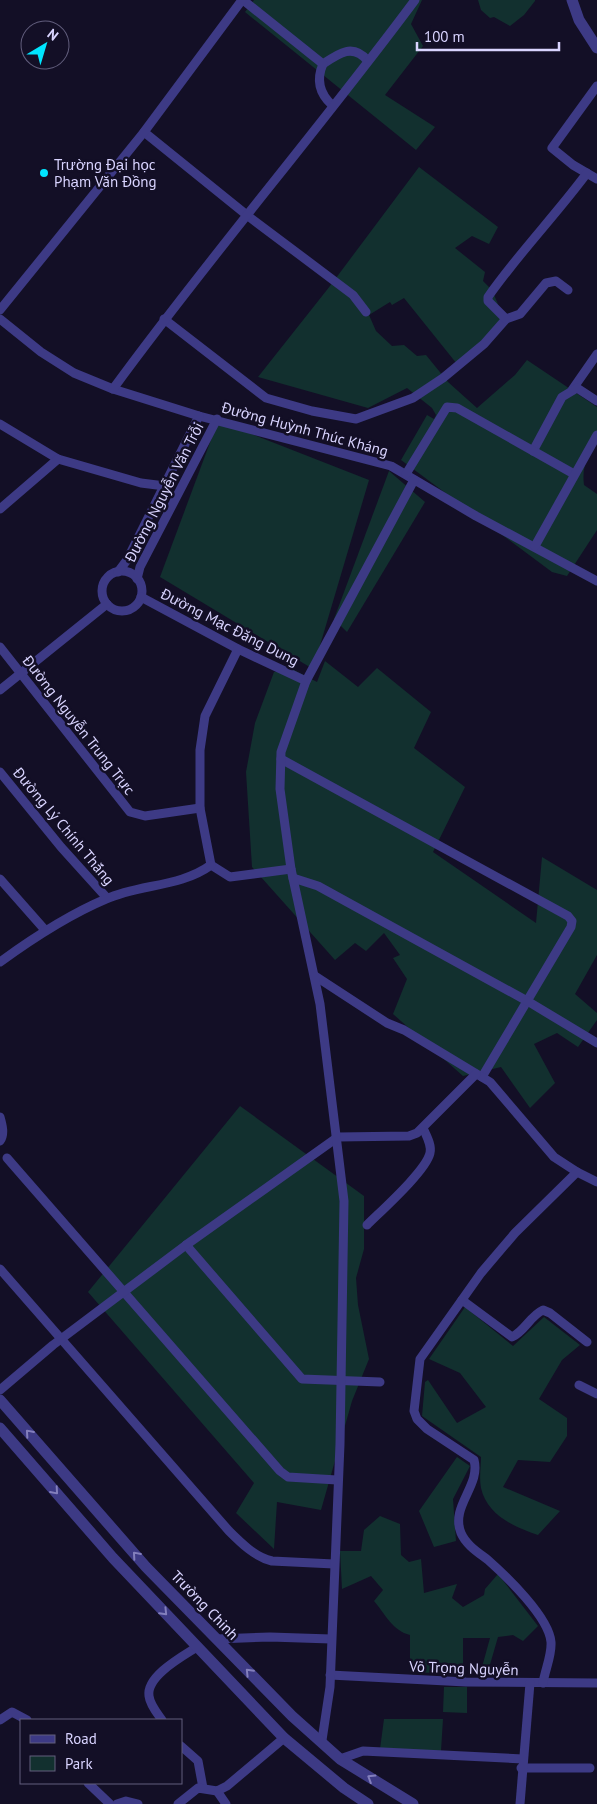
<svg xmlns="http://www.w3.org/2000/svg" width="597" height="1804" viewBox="0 0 597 1804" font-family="'PT Sans',sans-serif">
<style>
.green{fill:#12302f}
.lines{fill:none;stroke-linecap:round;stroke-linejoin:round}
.minor{stroke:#3d3a85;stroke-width:9}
.tertiary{stroke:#3d3a85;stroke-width:11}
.oneway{stroke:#837fbc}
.poi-dot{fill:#00e5ff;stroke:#130f26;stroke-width:2}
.labels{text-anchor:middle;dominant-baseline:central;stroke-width:5;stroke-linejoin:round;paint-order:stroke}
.poi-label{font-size:15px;fill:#d9d4ff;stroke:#130f26;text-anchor:start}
.street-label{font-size:15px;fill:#d9d4ff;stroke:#130f26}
</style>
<rect width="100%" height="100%" fill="#130f26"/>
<g class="green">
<path d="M254,0h168l-11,24 12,22 -38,49 50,32 -19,23 -171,-138z"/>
<path d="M478,0h57v1l-11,14 -14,11 -16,-9 -4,1 -9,-8z"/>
<path d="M419,167l79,60 -9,17 -17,-8 -17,12 30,24 -2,9 9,9 13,31 -48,43 -53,-66 -12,7 -2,-3 -21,13 7,16 16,15 12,-1 13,11 9,-1 22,27 29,26 38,-33 12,-15 70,47c0,8 0,20 0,28 -6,20 -16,27 -13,50l13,9v36l-30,46 -15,-4 -151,-112 26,-45 7,4 2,-4 -4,-7 -25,-20 -39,20 -110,-31 72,-91z"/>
<path d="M218,421l151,59 -56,189 -153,-92z"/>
<path d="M389,471l36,31 -78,130 -13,-13z"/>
<path d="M325,661l33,26 19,-19 54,44 -17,36 51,39 -32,65 103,71 6,-66 55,33v65l-22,39 22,19v7l-19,27 -21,-14 -23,11 21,39 -25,25 -29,-41 -38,9 -70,-62 14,-35 -14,-21 7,-3 -16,-22 -18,18 -11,-8 -20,17 -83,-93 -6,-95 9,-49 19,-51 20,-2 23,12z"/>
<path d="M240,1106l124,90v53l-8,29 2,27 11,54 -17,42 -31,109 -44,-8 -3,47 -38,-36 18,-30 -166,-191z"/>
<path d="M465,1307l48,39 31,-29 36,28 -18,15 -23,39 28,19v18l-17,26 -32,-2 -15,27 57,24 -22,24c-24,-8 -51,-20 -57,-47 -2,-10 0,-22 0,-31l-59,-41 3,-34 3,-2 29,43 29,-16 -26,-34 -31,-14z"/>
<path d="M457,1457l13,9 -17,33 3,42 -22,6 -15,-36z"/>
<path d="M380,1516l20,8 1,31 8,7 12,-3 3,34 33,-9 -5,14 11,9 21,-12 1,-6 13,-15 40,52 -15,15 -10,-6 -15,2 -9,31 -7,-1 8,-29h-27v36l-53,-2v-37c-17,-4 -25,-21 -36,-34l9,-11 -12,-14 -29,13 -2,-38h21l3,-21z"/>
<path d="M444,1687h23v26l-24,-1z"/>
<path d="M384,1719h59l-2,32 -61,-2z"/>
</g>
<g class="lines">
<g class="minor">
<path d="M243,0l80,64c16,-11 30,-21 45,-3"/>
<path d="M323,64c-7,16 -3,30 9,41"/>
<path d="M597,86l-45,62 21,17 24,14"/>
<path d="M144,132l104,84 105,79 13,17"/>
<path d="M0,310l144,-178 98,-132"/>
<path d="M0,319l41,33 33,21 39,16 86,27 192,50 85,50 121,65"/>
<path d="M164,319l102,79 46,13 44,8 57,-21 30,-20 41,-34 22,-25 14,-5 26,-31 10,-2 12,9"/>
<path d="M506,319l-18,-18v-4c30,-43 67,-81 99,-124"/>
<path d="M113,389c97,-133 204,-257 302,-389"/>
<path d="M572,390l25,-36"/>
<path d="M0,424l58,35 83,24 24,3"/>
<path d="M533,451l29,-54 15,-9 20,13"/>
<path d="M406,474l41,-67 10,1 117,66"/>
<path d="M0,509l58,-50"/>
<path d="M535,546l62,-111"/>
<circle cx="122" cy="591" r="20"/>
<path d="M118,572l9,-12 72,-144"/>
<path d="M137,579l3,-12 77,-148"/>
<path d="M141,597l97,52 68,32"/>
<path d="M0,647l130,165 15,4 55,-8"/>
<path d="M0,690l107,-86"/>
<path d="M281,759l287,157 4,5 -1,6 -89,150"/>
<path d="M0,772l61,75 46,51"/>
<path d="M211,865l-11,-57v-58l5,-34 33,-67"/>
<path d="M211,865l19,12 61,-8"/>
<path d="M293,878l25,8 211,116 68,41"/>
<path d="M0,879l45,51"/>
<path d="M0,962c33,-24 68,-47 106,-63 34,-15 75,-12 105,-34"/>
<path d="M315,976l72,47 17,7 86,52 64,75 23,15 20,10"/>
<path d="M0,1117c2,7 5,17 0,24"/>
<path d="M7,1158l273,313 8,6 49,3"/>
<path d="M367,1225c14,-14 59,-54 63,-72 2,-8 -4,-18 -7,-25"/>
<path d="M186,1245l116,134 78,3"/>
<path d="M0,1269l229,262c12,12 26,26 43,30l62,3"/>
<path d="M462,1300l50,37c13,-6 18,-21 31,-27l7,3 37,29"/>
<path d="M579,1385l18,9"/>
<path d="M0,1390l53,-45 133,-100 152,-108 71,-1 8,-3 59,-59"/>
<path d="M217,1639l53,-2 61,2"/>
<path d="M330,1675l136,7 131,1"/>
<path d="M543,1683c2,-13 9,-28 8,-41 -2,-25 -45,-66 -63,-82 -9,-7 -22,-15 -27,-27 -11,-27 20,-47 13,-73l-47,-31 -10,-10 -3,-8 6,-52 61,-86 34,-40 62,-61"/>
<path d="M0,1720l12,-8 15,8"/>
<path d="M162,1720c-5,-7 -12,-15 -13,-24 -3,-20 34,-40 48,-49"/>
<path d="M322,1740l8,-53 10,-243 4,-243 -24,-197 -29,-135 -11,-80 1,-37 25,-71 108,-201"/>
<path d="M181,1746l17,15 5,27"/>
<path d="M340,1759l23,-8 160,8"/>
<path d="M521,1768h69"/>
<path d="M88,1783l22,21"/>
<path d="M217,1791l9,13"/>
<path d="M117,1804l9,-3 12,3"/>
<path d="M178,1804l20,-16 19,3 10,-5 57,-48"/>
<path d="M520,1804l10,-121"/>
</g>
<g class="tertiary">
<path d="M572,0l7,20 18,28"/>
<path d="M0,1400l146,167 146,149 48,43 73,45"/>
<path d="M0,1428l113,130 171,180 60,50 24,16"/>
</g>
</g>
<defs><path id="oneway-chevron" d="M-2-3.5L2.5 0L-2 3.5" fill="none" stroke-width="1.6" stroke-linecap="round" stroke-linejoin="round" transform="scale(1.25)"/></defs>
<g class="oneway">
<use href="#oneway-chevron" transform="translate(29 1433) rotate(-131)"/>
<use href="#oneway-chevron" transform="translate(55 1491) rotate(49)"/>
<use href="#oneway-chevron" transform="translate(136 1555) rotate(-131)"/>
<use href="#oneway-chevron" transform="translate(164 1612) rotate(46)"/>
<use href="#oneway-chevron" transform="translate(249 1672) rotate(-134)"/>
<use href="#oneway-chevron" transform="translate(371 1778) rotate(-148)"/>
</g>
<circle class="poi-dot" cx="44" cy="173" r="5"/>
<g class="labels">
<g class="poi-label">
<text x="54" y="164">Trường Đại học<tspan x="54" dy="17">Phạm Văn Đồng</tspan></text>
</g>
<g class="street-label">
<text transform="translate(305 429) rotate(15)">Đường Huỳnh Thúc Kháng</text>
<text transform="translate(164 492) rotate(-63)">Đường Nguyễn Văn Trỗi</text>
<text transform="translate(230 627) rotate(27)">Đường Mạc Đăng Dung</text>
<text transform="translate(79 725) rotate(52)">Đường Nguyễn Trung Trực</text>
<text transform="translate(64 826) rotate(50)">Đường Lý Chính Thắng</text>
<text transform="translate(205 1605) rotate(46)">Trường Chinh</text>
<text transform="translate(464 1668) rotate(2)">Võ Trọng Nguyễn</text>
</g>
</g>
<rect x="20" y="1719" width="162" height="65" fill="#130f26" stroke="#625e7d"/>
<rect x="30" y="1735" width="25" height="8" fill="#3d3a85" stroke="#625e7d"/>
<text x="65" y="1744" font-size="15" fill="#d9d4ff">Road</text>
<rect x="30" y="1756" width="25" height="15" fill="#12302f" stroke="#625e7d"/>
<text x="65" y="1769" font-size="15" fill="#d9d4ff">Park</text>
<g transform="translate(45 45) rotate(38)"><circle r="24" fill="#130f26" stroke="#625e7d"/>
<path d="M0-4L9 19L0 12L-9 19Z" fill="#00e5ff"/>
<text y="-8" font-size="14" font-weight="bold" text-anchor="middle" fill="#d9d4ff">N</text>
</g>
<path d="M417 42v8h142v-8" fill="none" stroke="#d9d4ff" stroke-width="2.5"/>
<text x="424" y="42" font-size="15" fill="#d9d4ff" stroke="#130f26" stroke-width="4" paint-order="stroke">100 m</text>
</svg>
